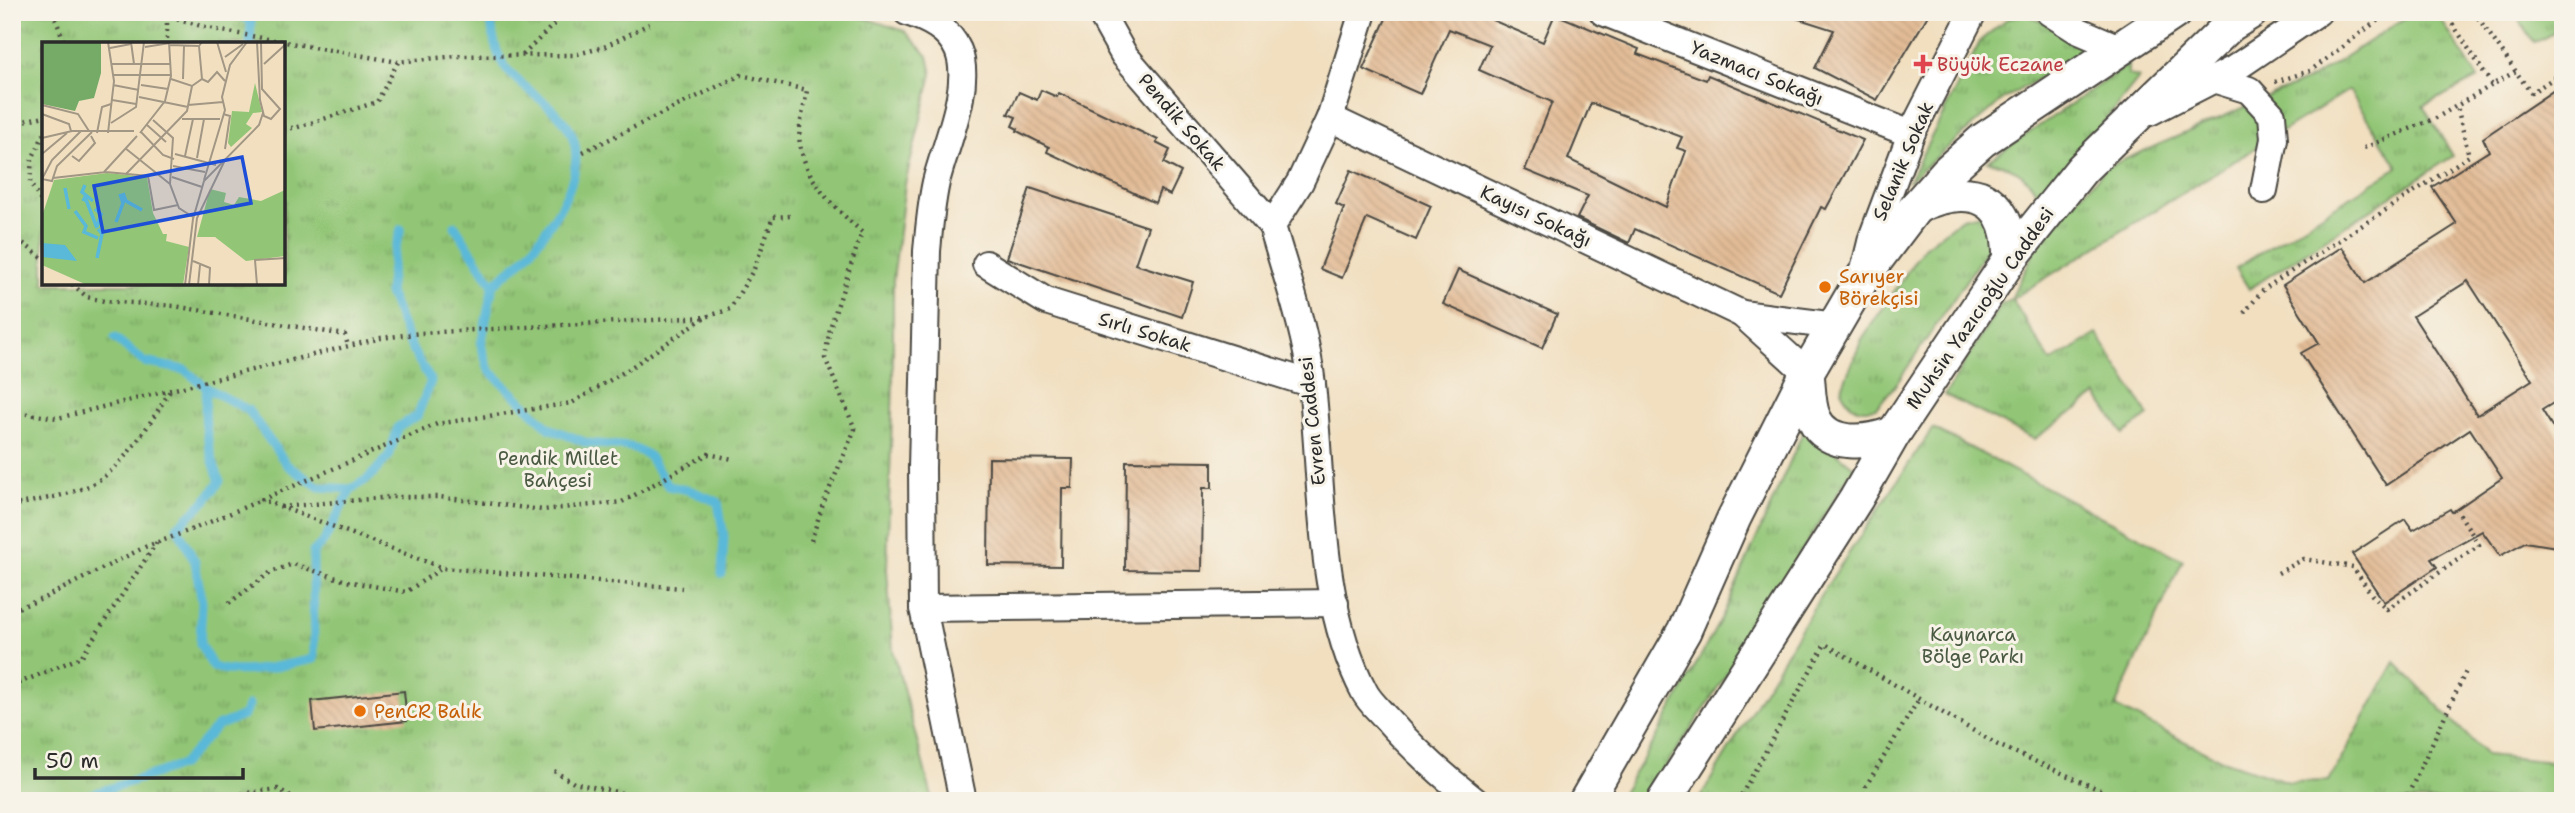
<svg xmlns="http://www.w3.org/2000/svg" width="2575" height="813" viewBox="0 0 2575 813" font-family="'Shantell Sans',sans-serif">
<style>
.grass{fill:url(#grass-tufts);stroke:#5e7850;stroke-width:2;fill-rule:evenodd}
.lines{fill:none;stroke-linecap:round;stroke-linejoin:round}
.stream{stroke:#5ab8d8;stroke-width:9}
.building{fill:url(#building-back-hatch);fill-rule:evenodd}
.minor-casing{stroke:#494641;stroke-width:30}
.major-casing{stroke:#494641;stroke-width:37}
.path{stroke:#494641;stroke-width:4.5;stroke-dasharray:2 5;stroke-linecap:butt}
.minor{stroke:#fff;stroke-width:26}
.major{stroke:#fff;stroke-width:33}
.health-dot{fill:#e0444e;stroke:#f7f3e8;stroke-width:2.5}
.food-dot{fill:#e8710a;stroke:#f7f3e8;stroke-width:2.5}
.labels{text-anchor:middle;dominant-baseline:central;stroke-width:6;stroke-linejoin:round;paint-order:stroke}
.health-label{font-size:19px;fill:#be3a42;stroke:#f7f3e8;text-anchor:start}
.street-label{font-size:19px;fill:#2b2b2b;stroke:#f7f3e8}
.food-label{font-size:19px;fill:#c56008;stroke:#f7f3e8;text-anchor:start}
.park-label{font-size:19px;fill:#4a5a42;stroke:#f7f3e8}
.inset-river{fill:none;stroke:#5ab8d8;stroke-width:3.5}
.inset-road{fill:none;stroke:#a29784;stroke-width:2}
.view{fill:#1d4ed8;fill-opacity:0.15;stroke:#1d4ed8;stroke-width:3.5}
.inset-edge{fill:none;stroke:#2b2b2b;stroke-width:3.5}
</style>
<defs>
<pattern id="grass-tufts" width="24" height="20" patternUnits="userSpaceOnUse" patternTransform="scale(1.75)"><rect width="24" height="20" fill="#92c676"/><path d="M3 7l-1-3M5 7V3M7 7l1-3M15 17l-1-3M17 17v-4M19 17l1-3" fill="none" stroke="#77a161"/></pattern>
<pattern id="building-back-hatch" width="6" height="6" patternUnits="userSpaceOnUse" patternTransform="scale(1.75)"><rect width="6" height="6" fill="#e2bb96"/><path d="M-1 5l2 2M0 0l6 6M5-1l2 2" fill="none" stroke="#c2a181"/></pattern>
</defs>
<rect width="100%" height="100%" fill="#f7f3e8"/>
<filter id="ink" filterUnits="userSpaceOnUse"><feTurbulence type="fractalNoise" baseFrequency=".0143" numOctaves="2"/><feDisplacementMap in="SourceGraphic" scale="14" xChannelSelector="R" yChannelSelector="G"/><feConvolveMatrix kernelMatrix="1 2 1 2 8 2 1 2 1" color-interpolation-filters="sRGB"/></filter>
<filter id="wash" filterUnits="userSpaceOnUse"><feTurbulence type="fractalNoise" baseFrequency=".00686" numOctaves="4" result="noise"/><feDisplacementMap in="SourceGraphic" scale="28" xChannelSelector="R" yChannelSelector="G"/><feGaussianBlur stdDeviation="1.57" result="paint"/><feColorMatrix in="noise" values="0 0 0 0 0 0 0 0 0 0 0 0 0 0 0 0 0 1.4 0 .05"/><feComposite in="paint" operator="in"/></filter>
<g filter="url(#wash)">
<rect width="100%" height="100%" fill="#f1dfc0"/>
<g class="grass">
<path d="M12,12h834l59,19 23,25 4,18 -27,110 -12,97v101l-6,187 6,81 40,151h-921zM44,44h240v240h-240z"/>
<path d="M2414,12h13l12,4 39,62 -55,28 30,50 -204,133 -13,-21 162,-101 -49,-77 -337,209 39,63 46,-28 52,82 -26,18 -26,-39 -63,44 -89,-44 56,-91 10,-5 30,-61 66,-71 205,-89z"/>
<path d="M2514,12h49v16l-29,15z"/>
<path d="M2026,14l68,31 -93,56 -93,81 73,-142 26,-21z"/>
<path d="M2128,65v9l11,4 -98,123c-12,-27 -25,-33 -53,-40z"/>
<path d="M1981,214l13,8v17l-97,144 -21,25c-19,3 -26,0 -35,-18l21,-51 62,-92 38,-29z"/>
<path d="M1805,427l49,40 -147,238 -65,96h-25l38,-61 68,-125z"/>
<path d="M1933,428l250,132 -68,147 107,53 67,22 40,-1 66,-119 91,93 77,8v38h-865l126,-211z"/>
</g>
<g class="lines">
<g class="stream">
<path d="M235,12l16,9 -1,23"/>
<path d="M490,12c2,19 4,40 16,56 15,20 40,32 56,51 36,41 -6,100 -33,134 -10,12 -25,21 -36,32"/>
<path d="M455,226l38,59 -12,60 8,25 60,58 38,15 44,4 17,8 20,31 21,4 29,12 6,35 -2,37"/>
<path d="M115,338l29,24 41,8 22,18 41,22 39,55 32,22 32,2"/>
<path d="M207,388c-5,31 1,63 13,93l-14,19 -29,27 18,35 7,40 -2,42 13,23c33,10 68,-2 101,-8l-1,-107 11,-11 27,-52 18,-11 20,-22 9,-29 19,-11 14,-35 -18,-30 -24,-58 4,-36 8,-28"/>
<path d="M12,489l3,7 -3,4"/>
<path d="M71,801l111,-36 35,-39 26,-10 6,-11"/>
</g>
</g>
<g id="blocks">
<g class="building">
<path d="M1389,12h106l-3,8 51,22 12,-28 84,35 -2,5 69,26 2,-5 155,65 -37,69 -5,-2 -42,86 -144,-64 -6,14 -52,-25 11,-22 -63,-26 27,-68 -73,-32 11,-25 -41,-16 -29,65 -57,-25zM1591,103l91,34 -5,11 9,3 -20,56 -98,-48z"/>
<path d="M1794,12h136l-53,88 -62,-32 19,-38 -41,-13z"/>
<path d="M2563,84v313l-21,13 21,34v104l-38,-6 -25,14 -18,-25 -51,28 6,8 -53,35 -32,-48 53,-35 8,11 37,-21 2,3 50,-34 -32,-49 -84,56 -85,-132 18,-10 -36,-58 59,-38 23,36 92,-59 -25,-37 57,-36 -6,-13zM2468,281l64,99 -55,35 -64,-99z"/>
<path d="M1041,90l16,7 2,-4 99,47 -2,3 14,7 -6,13 17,9 -11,23 -10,-5 -5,13 -108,-51 2,-5 -32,-16 1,-2 -6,-3 4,-9 -8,-3 11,-22 18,8z"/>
<path d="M1351,170l80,36 -15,34 -49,-22 -25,60 -22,-9 24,-61 -8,-4z"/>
<path d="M1030,188l118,39 -13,37 58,18 -11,35 -175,-59z"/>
<path d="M1458,270l99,44 -15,34 -99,-44z"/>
<path d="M989,458l84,1 -1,29h-10l-1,78 -73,-1z"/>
<path d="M1126,461l86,1v26h-9l-1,83 -77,-1z"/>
<path d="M404,691l3,30 -92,10 -3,-30z"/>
</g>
</g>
</g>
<g filter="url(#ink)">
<use href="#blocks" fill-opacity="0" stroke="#494641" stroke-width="2"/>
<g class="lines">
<defs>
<g id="minor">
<path d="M907,12c21,7 42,17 51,38 15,35 -13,95 -22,132 -5,23 -7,46 -9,69l-5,217 1,140 40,193"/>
<path d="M1100,12l24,43 148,171"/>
<path d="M1363,12l-33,106 -30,64 -28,44c15,52 34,105 40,159 11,98 5,219 53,308 5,9 14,17 20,24 27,31 58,59 90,84"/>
<path d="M1603,12l308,122"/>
<path d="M2049,12l28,18 42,18"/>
<path d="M2213,79l36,11 23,25 2,24 -10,51"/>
<path d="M2150,112l84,-43 84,-57"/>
<path d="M1330,118l412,196 65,59"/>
<path d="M986,264l60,37 266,83"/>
<path d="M1864,271l8,-33 39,-104 62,-122"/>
<path d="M1742,314l94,12"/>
<path d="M923,608l412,-5"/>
</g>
<g id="major">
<path d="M1916,207c25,-13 68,-23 85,9 8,13 8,29 9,43"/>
<path d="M1807,373c2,15 1,32 7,45 13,31 55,25 80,15"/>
<path d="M1586,801l98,-170 50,-113 73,-145 56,-96 53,-70 32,-36 35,-31 192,-128"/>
<path d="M1664,801l192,-302 38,-66 116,-174 72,-90 148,-144 21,-13"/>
</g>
</defs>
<use href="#minor" class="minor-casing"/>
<use href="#major" class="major-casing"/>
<g class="path">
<path d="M53,12l12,32"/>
<path d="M150,12l67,18 181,32"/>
<path d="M2445,12l47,73"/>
<path d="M2474,12l57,81 32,-21"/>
<path d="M167,16v28"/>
<path d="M523,55l35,-35 -25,-8"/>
<path d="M2275,82l35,-11 79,-59"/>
<path d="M12,124l32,-8"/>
<path d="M284,128h11l82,-26 21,-40 58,-6 118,-1 30,-8 45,-23"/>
<path d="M44,134l-12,25 -2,24 14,23"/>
<path d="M2364,148l72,-30 80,-47"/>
<path d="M583,152l158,-77 66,15c-2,16 -10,38 -7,54 6,38 35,64 62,88l-32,96 -5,30 30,71 -32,75 -13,40"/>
<path d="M12,235l32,24"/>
<path d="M72,284l15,13 17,4 70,5 171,29 3,11"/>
<path d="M2244,313l20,-24 205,-133 -12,-50"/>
<path d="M12,412l46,6 323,-80 40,-5 285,-16 24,-8 24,-40 19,-52 17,-1"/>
<path d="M260,499l183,69 239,20"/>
<path d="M12,506c24,-6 51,-9 74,-19 35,-14 64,-64 84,-96"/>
<path d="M281,507l111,-10h47l103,13 80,-8 86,-48 25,5"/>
<path d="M2278,573l26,-14 49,8 19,28 15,14 92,-64 -22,-35"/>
<path d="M229,603l42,-31 22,-8 53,17 60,11 36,-24"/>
<path d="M12,610l30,-11 103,-52 51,-19 241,-104 135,-21 55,-33 78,-53"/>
<path d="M12,686l69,-29 76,-115"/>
<path d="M554,771l20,12 85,18"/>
<path d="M186,801l92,-12 22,12"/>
<path d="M1738,801l87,-157 173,101 118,52 18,4"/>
<path d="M1865,801l1,-15 53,-87"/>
<path d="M2405,801l62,-132"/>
</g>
<use href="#minor" class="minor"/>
<use href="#major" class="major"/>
</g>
</g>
<path class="health-dot" d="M1919.5 53.5h7v7h7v7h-7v7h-7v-7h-7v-7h7z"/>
<g class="food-dot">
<circle cx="1825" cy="287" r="7"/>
<circle cx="360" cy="711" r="7"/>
</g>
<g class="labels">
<g class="health-label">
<text x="1937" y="64">Büyük Eczane</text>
</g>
<g class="street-label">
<text transform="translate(1757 73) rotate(22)">Yazmacı Sokağı</text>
<text transform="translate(1182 122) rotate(49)">Pendik Sokak</text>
<text transform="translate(1903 161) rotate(-67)">Selanik Sokak</text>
<text transform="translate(1536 216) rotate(25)">Kayısı Sokağı</text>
<text transform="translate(1980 308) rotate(-55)">Muhsin Yazıcıoğlu Caddesi</text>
<text transform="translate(1145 332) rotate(17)">Sırlı Sokak</text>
<text transform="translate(1312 421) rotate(-96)">Evren Caddesi</text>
</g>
<g class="food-label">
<text x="1839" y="276">Sarıyer<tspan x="1839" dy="22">Börekçisi</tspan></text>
<text x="374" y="711">PenCR Balık</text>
</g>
<g class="park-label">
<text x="558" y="458">Pendik Millet<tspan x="558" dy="22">Bahçesi</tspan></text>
<text x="1973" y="634">Kaynarca<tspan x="1973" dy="22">Bölge Parkı</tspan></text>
</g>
</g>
<g transform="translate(42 42)">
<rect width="243" height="243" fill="#f1dfc0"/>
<path d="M213,41l7,29 -9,1 -7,11 6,4 -21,19 -3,-4 4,-32 17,1zM65,131l40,4 6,36 10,21h4l-1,7 23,6 -6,38h-96l-45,-20v-49l12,-36zM168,147l16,4 -2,9 10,3 5,-8 22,4 24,-11v66l-39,5 -31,-24h-18z" fill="#92c676"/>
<path d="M0,0h59v31l-7,25 -15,3 -4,10 -33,-7z" fill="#75ab67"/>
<path d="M0,201l23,2 12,16 -35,-4z" fill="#5ab8d8"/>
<path class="inset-river" d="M43,143l-3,7 11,9M23,146l4,21M81,151l3,8 16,9M41,159l2,-4 12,31M53,167l6,5 -4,13M33,169l11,15 -2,6 14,6M74,180l7,-19 -3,-9M55,216l5,-24 -4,-5"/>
<path class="inset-road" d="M89,0l3,22M175,0l9,30M215,0l3,58 4,16 7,3 9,-10 -18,-20 -1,-47M128,3l29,1 3,-4M157,4l3,33M103,5l25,-4M68,6l21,-4M183,15l18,-13M70,22h59M222,22l22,-20M71,33h58M129,37l21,7 10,-7 6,3 9,-10 8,9M141,37l1,-33M71,43l26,5M99,43l27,4M97,55l49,10M70,58l24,4M0,63l36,9 11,17M146,63l35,-3M0,72l27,10 2,7M181,72l7,2 -5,33M140,77h38M111,78l20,18 -3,46 9,24 14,9M69,81l25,-16 8,-65M105,83l19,17M99,90l22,23 11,4M55,91l5,-26 9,-3M66,91l6,-52 -6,-39M98,91l25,-32 6,-25 -2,-34M0,96l30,-7h62M83,106l45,36M0,112l25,-21M133,112l41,11M30,114l7,5 16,-18 -4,-7M143,114l8,-37M155,116l7,-39M131,124l32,6M62,130l33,-36M84,132l61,-63 5,-25M130,135l30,10M11,136l53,-6 42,4 6,34 24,-5M0,137l10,2 5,-15 35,-34M0,137l10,-19 29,-29M162,138l21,-70 -3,-13 8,-32 17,-23M151,219l17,7 -1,17M147,242l9,1 2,-20M143,243l8,-66 11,-38 55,-56 4,-12M147,243l8,-67 28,-58M215,243l-2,-25 31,-2"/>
<path class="view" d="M200,115l9,46 -148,29 -9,-46z"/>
<rect width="243" height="243" class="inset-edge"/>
</g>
<rect width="2575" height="813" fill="none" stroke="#f7f3e8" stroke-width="42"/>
<path d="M35 768v10h208v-10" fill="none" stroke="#2b2b2b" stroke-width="3.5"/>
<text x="46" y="768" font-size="21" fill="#2b2b2b" stroke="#f7f3e8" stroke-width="5" paint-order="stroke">50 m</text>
</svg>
